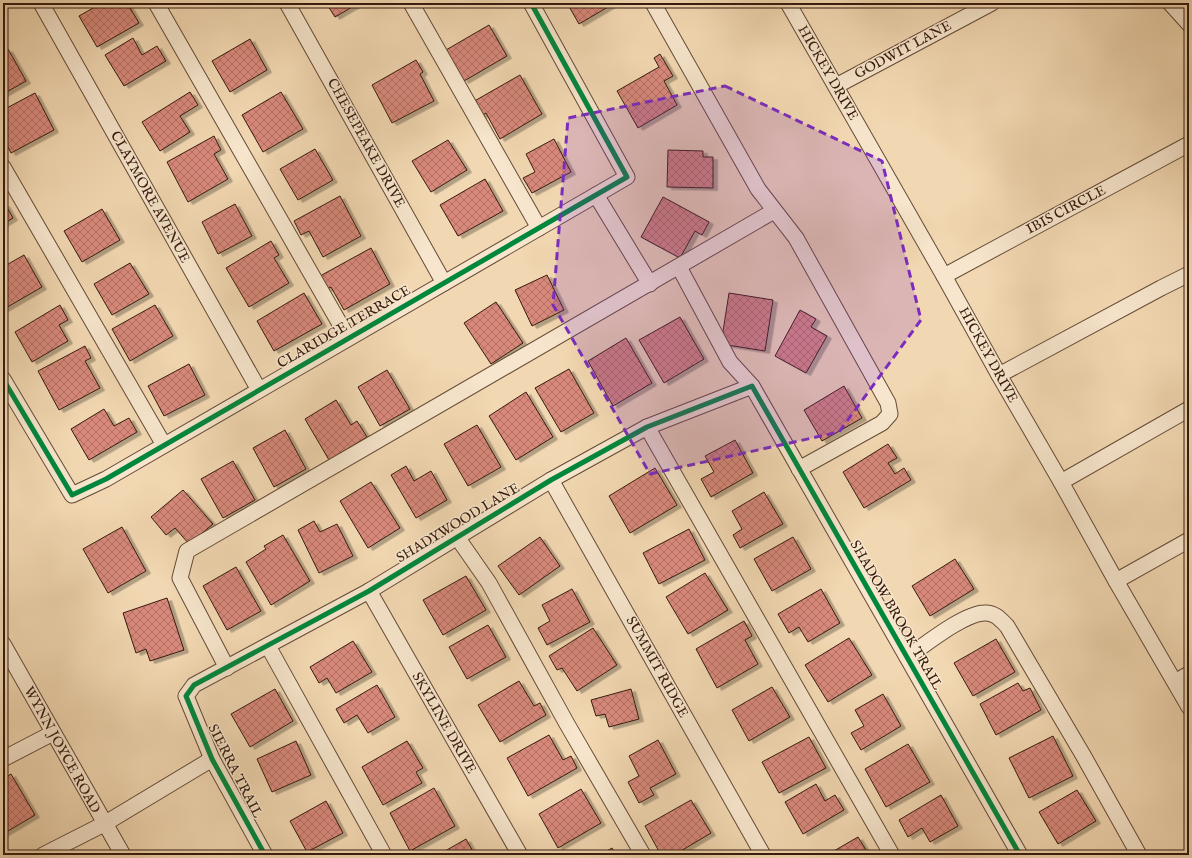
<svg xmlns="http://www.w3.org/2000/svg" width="1192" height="858" viewBox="0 0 1192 858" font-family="'IM FELL English',serif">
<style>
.building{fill:url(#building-cross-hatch);stroke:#351a0d;filter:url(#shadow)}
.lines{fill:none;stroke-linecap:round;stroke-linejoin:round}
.minor-casing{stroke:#644a36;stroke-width:17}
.minor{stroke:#f7e6cd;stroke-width:15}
.cycleway-casing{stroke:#f7e6cd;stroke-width:8}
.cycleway{stroke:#00873e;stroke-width:5}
.marked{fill:#7b2cbf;fill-opacity:0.2;stroke:#7b2cbf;stroke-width:3;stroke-dasharray:8 5;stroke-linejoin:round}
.labels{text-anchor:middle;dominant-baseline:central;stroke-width:3;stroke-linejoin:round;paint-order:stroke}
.street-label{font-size:14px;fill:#351a0d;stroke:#f7e6cd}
</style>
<defs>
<pattern id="building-cross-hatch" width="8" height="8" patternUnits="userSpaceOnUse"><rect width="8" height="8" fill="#d9897b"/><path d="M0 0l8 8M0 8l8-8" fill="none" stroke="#b16f63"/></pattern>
<filter id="shadow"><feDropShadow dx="4.5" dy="2.5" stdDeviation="0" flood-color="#0004"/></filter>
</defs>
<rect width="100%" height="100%" fill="#f2d8b2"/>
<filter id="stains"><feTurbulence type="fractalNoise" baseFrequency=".005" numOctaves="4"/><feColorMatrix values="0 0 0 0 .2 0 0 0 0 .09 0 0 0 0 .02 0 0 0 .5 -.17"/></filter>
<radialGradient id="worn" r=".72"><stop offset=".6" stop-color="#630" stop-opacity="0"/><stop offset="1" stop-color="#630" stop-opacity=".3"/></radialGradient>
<g class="building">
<path d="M102,3h25l12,20 -42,24 -18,-31z"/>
<path d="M326,3h33l-24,14z"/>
<path d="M567,3h45l1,1 -34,20z"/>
<path d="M489,25l18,31 -43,25 -18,-31z"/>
<path d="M133,38l9,17 15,-9 9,15 -42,25 -19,-31z"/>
<path d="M250,39l17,31 -37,22 -18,-31z"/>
<path d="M8,49l18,32 -23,13v-42z"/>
<path d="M660,54l13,22 -9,5 13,24 -39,23 -21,-37 42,-24 -5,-9z"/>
<path d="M416,60l7,12 -3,2 14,27 -42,22 -20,-38z"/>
<path d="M520,75l22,39 -42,25 -14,-26 -7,4 -8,-14z"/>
<path d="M190,92l8,13 -18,11 10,16 -30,19 -18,-29z"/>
<path d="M281,92l22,37 -40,23 -21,-37z"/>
<path d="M35,93l19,37 -43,23 -8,-16v-27z"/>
<path d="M214,136l7,14 -7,4 14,25 -40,23 -21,-40z"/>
<path d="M554,139l17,33 -39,21 -9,-15 12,-6 -9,-18z"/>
<path d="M448,140l19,30 -36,22 -19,-31z"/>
<path d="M315,149l18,31 -35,20 -18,-31z"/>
<path d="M668,150l35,1v6h10v31l-46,-1z"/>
<path d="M485,179l18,32 -45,25 -18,-31z"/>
<path d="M340,196l21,40 -38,21 -14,-26 -8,4 -7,-14z"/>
<path d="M663,197l46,25 -7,13 -7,-4 -15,27 -39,-21z"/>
<path d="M5,204l8,14 -10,6v-19z"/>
<path d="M235,204l17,32 -34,18 -16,-32z"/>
<path d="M102,209l18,31 -38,22 -18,-31z"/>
<path d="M271,241l8,14 -5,3 15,25 -40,24 -23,-39z"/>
<path d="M371,248l19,36 -46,26 -13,-23 -4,2 -7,-13z"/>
<path d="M24,255l18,32 -38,22 -1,-2v-40z"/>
<path d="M130,263l19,31 -37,21 -18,-31z"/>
<path d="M547,275l17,35 -32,16 -17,-36z"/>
<path d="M304,293l18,31 -48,27 -17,-30z"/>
<path d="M729,293l44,7 -8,51 -44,-7z"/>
<path d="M496,302l27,41 -32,21 -27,-41z"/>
<path d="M60,305l8,15 -9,5 9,16 -36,21 -17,-30z"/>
<path d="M155,305l18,31 -43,25 -18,-32z"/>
<path d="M800,310l16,9 -5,8 16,9 -21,37 -31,-17z"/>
<path d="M680,317l24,42 -40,24 -25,-43z"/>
<path d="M626,338l26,45 -39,23 -25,-45z"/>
<path d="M85,346l6,12 -6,3 15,27 -41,22 -21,-39z"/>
<path d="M189,364l16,31 -41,21 -16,-30z"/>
<path d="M569,369l25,44 -33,19 -26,-44z"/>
<path d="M387,370l23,39 -30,17 -22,-39z"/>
<path d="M844,386l18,32 -40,23 -18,-31z"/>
<path d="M526,392l27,45 -37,23 -27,-44z"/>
<path d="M336,400l15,25 6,-4 10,16 -38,23 -24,-41z"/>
<path d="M104,409l10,17 15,-8 8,14 -48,28 -18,-31z"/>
<path d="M477,425l24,42 -33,19 -24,-42z"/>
<path d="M285,430l21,39 -32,18 -21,-39z"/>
<path d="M735,440l18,33 -42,24 -10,-18 13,-7 -9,-16z"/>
<path d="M888,444l9,14 -9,5 7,11 9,-6 7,12 -47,28 -21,-36z"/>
<path d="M233,461l22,39 -32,18 -22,-39z"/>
<path d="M406,466l8,15 17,-10 16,29 -31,18 -25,-43z"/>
<path d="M655,468l22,37 -47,28 -21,-37z"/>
<path d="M371,482l29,46 -32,20 -28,-47z"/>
<path d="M183,490l30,34 -24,20 -14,-16 -9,7 -15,-18z"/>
<path d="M764,492l19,32 -43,24 -7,-13 9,-6 -10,-18z"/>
<path d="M314,521l6,11 17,-8 16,32 -34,17 -21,-43z"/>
<path d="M122,527l24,44 -38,22 -25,-44z"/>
<path d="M689,529l16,31 -46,24 -16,-31z"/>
<path d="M283,535l27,46 -39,24 -25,-43 20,-13 -2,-3z"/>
<path d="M540,537l20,29 -41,29 -21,-29z"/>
<path d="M793,537l18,32 -39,22 -18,-32z"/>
<path d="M955,559l19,30 -44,27 -18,-30z"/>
<path d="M236,567l25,44 -34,19 -24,-44z"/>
<path d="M705,573l23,37 -40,24 -22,-37z"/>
<path d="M466,576l20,34 -43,25 -20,-35z"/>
<path d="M572,589l18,33 -43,23 -9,-17 12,-7 -8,-16z"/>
<path d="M821,589l19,34 -32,19 -9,-15 -10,6 -11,-19z"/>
<path d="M167,598l17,52 -34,11 -4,-12 -10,4 -13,-40z"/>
<path d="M744,621l8,15 -7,4 13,24 -41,24 -21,-39z"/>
<path d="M488,625l18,32 -39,22 -18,-32z"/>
<path d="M593,628l24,37 -40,26 -15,-23 -5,2 -8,-14z"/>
<path d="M849,638l23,37 -44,27 -23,-37z"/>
<path d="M996,639l19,33 -42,24 -19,-33z"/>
<path d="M353,641l19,31 -36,21 -9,-15 -8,5 -9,-16z"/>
<path d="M519,681l15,25 6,-3 6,12 -46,27 -22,-37z"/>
<path d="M1018,683l5,8 7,-3 11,22 -45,25 -16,-31z"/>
<path d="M377,685l18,32 -27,16 -11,-18 -13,8 -8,-14z"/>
<path d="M772,687l18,30 -41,24 -17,-31z"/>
<path d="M275,689l18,32 -43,26 -19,-33z"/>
<path d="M631,689l8,30 -30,8 -4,-13 -9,2 -5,-16z"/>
<path d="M883,694l18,32 -40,24 -10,-17 13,-7 -9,-16z"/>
<path d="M549,735l14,25 8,-4 6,12 -49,28 -21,-38z"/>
<path d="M1053,736l20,40 -44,22 -20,-40z"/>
<path d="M809,737l17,31 -47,25 -17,-31z"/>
<path d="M658,740l18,34 -26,14 4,7 -15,8 -11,-21 11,-6 -10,-20z"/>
<path d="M296,741l15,34 -39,17 -15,-33z"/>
<path d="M407,741l16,27 -7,4 6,11 -39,22 -21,-38z"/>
<path d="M908,744l22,38 -44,25 -21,-38z"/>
<path d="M11,774l24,41 -32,19v-55z"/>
<path d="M816,784l9,17 10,-6 9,15 -41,24 -18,-32z"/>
<path d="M434,788l21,38 -45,25 -20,-38z"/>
<path d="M581,789l20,34 -43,25 -19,-34z"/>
<path d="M1077,790l19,31 -38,23 -19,-32z"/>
<path d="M941,795l17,31 -28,16 -8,-14 -14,9 -9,-17z"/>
<path d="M691,800l20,33 -37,22h-13l-16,-29z"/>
<path d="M326,801l17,32 -36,19 -17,-31z"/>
<path d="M858,837l11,18h-42z"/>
<path d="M466,839l9,16h-37z"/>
<path d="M612,848l4,7h-16z"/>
<path d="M968,850l3,5h-10z"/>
</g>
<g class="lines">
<defs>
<g id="minor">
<path d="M41,3l218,387"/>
<path d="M156,3l192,335"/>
<path d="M287,3l157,280"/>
<path d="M411,3l128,225"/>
<path d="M653,3l105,186 38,49 92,165 2,11 -8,9 -83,46"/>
<path d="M788,3l156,273 55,99 62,107 55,99 73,126"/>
<path d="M1170,3l19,21"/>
<path d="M836,86l156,-83"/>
<path d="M3,167l161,278"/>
<path d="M596,195l54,89"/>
<path d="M679,267l51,95 22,24 268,469"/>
<path d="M944,276l245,-132"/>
<path d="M999,375l162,-87 28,-14"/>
<path d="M3,379l69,116 34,-16 521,-302 -96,-174"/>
<path d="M647,427l245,428"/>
<path d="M551,480l212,375"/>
<path d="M1061,482l128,-73"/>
<path d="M457,537l32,46 78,141 76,131"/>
<path d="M1116,581l73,-41"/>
<path d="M369,591l151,264"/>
<path d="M3,644l120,211"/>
<path d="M268,646l116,209"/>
<path d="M907,657c18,-12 56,-43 77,-44 10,-1 16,6 23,13l76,129 56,100"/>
<path d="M227,668l-47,-90 7,-27 587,-340"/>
<path d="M1175,682l14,-8"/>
<path d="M3,759l50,-26"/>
<path d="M43,855l61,-31 108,-65"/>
<path d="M265,855l-53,-96 -26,-63 8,-11 175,-94 182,-111 96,-53 105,-41"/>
</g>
</defs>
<use href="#minor" class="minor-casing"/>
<use href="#minor" class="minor"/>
<defs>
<g id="cycleway">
<path d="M3,379l69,116 34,-16 521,-302 -96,-174"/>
<path d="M265,855l-53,-96 -26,-63 8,-11 175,-94 182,-111 96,-53 105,-41 268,469"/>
</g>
</defs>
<use href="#cycleway" class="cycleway-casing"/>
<use href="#cycleway" class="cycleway"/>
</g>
<path class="marked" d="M725,86l157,75 39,159 -82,112 -189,42 -97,-169 15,-187z"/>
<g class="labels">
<g class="street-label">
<text transform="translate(903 50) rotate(-28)">GODWIT LANE</text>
<text transform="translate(828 73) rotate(60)">HICKEY DRIVE</text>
<text transform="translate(366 143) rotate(61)">CHESEPEAKE DRIVE</text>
<text transform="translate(150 197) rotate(61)">CLAYMORE AVENUE</text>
<text transform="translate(1066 210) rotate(-28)">IBIS CIRCLE</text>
<text transform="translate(344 327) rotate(-30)">CLARIDGE TERRACE</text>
<text transform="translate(988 355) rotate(61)">HICKEY DRIVE</text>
<text transform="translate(458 523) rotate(-31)">SHADYWOOD LANE</text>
<text transform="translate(896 615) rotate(60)">SHADOW BROOK TRAIL</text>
<text transform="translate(657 667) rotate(61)">SUMMIT RIDGE</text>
<text transform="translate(444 723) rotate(60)">SKYLINE DRIVE</text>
<text transform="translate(62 750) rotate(61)">WYNN JOYCE ROAD</text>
<text transform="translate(235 771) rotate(63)">SIERRA TRAIL</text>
</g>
</g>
<rect width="1192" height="858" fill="none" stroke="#f2d8b2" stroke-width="16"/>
<rect x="4" y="4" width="1184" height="850" fill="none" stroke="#351a0d" stroke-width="2"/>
<rect x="8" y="8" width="1176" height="842" fill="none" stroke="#351a0d"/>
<rect width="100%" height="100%" filter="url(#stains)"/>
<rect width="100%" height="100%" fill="url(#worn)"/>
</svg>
